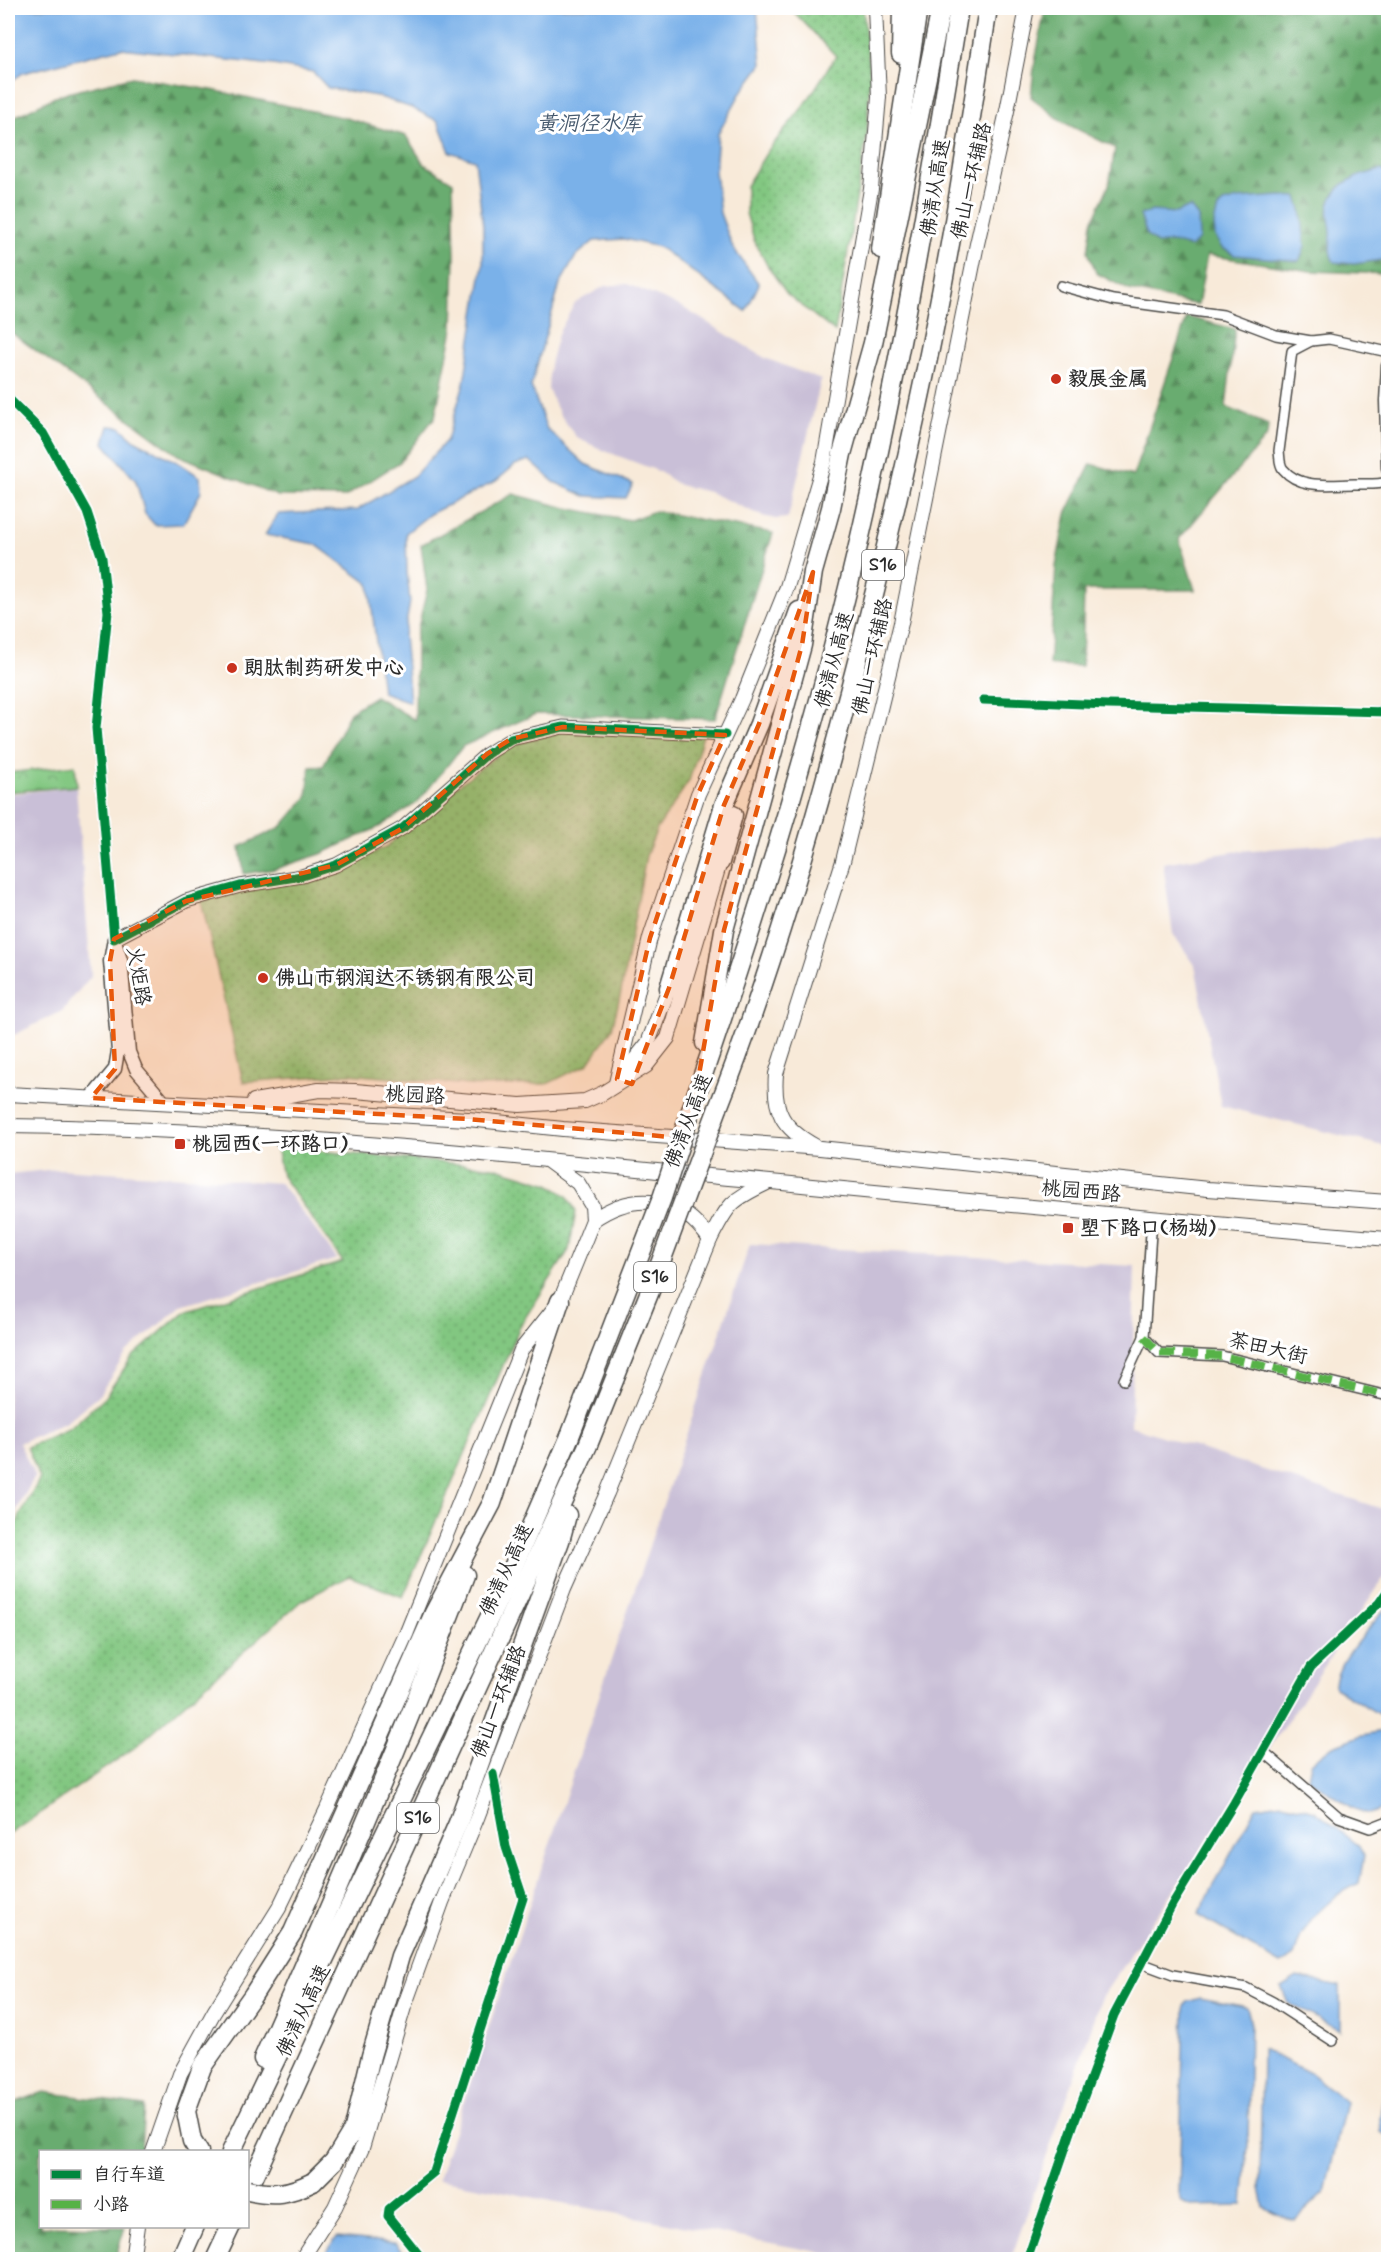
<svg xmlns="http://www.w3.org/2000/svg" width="1396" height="2267" viewBox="0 0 1396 2267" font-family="Mynerve,'LXGW WenKai TC',sans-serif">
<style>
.industrial{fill:#c9bfd7}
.grass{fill:url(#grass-dots);stroke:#567956;stroke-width:1.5}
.forest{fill:url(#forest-firs);stroke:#4a6c4d;stroke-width:1.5}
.park{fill:url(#park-crowns);stroke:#567956;stroke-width:1.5}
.water{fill:#7ab1e9;stroke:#526e8a;stroke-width:1.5}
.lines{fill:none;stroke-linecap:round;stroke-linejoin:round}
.minor-casing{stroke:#4a4845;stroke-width:12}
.tertiary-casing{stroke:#4a4845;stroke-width:15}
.secondary-casing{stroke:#4a4845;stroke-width:16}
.motorway-casing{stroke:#4a4845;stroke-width:21}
.minor{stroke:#fff;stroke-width:9}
.tertiary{stroke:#fff;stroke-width:12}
.secondary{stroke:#fff;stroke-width:14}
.motorway{stroke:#fff;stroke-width:18}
.motorway-bridge-casing{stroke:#4a4845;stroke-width:21;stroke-linecap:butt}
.motorway-bridge{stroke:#fff;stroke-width:18}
.quiet{stroke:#56b246;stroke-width:8;stroke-dasharray:15 8;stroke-linecap:butt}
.cycleway-casing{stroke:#fff;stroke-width:13}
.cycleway{stroke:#00873e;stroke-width:9}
.marked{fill:#e8590c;fill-opacity:0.2;stroke:#e8590c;stroke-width:4.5;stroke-dasharray:12 8;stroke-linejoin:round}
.poi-dot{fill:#c8321e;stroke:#fff;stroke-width:2}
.labels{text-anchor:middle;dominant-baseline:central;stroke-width:6;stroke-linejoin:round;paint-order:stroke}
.shield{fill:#fff;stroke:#6b6b6b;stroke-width:1.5}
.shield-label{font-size:18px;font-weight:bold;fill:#2b2b2b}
.street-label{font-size:20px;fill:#2b2b2b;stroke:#fff}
.poi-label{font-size:20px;font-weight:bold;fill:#2b2b2b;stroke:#fff;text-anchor:start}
.water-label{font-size:21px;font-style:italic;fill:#475a6e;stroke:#fff}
</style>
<defs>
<pattern id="grass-dots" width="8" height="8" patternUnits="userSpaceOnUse" patternTransform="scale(1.5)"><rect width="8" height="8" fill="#82c781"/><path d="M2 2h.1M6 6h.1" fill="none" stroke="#6ba26a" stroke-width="1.8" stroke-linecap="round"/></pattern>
<pattern id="forest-firs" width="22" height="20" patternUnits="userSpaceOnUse" patternTransform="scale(1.5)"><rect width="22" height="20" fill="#69ac6f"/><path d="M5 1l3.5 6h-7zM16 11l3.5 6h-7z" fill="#578c5b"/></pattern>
<pattern id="park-crowns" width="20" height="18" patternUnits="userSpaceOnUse" patternTransform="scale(1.5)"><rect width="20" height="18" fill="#82c781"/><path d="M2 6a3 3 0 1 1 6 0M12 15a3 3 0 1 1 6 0" fill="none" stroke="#6ba26a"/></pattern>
</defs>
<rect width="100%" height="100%" fill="#fff"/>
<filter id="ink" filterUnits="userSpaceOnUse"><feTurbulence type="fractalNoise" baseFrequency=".0167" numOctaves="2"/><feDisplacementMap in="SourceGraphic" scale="12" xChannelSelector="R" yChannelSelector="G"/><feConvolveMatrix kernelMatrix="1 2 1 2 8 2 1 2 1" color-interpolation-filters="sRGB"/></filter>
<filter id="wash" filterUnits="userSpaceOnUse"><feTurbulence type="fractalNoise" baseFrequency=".008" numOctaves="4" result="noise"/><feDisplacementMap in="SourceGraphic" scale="24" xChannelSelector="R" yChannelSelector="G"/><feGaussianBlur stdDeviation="1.35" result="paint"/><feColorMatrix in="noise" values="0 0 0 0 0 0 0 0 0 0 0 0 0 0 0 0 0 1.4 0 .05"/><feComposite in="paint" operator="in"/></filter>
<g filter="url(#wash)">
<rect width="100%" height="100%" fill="#f8ead9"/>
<g class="industrial">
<path d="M627,284l55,23 83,51 56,22 -33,138 -12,1 -14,-3 -53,-24 -30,-7 -21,-14 -53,-20 -28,-13 -18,-25 -11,-24 2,-25 8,-30 17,-31 30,-17z"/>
<path d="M76,787l15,189 -29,35 -54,27v-244z"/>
<path d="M1388,840v307l-167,-41 -26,-141 -22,-31 -10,-71 76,-12z"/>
<path d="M58,1169l222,14 57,76 -156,47 -54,46 -28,43 -33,27 -47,21 16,33 -27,50v-352z"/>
<path d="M750,1244l385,22 -4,160 257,85v61l-286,425 -91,262h-157l-416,-80z"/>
</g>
<g class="grass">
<path d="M790,8h73l7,68 -3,57 -32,199 -48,-38 -20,-29 -13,-25 -8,-27v-27l21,-34 39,-49 30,-47z"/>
<path d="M564,730l139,6 -14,45 -32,48 -11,27 -25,136 -9,37 -24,35 -41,20 -68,2 -130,-12 -106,8 -42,-182 128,-28 57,-25 66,-57 57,-44z"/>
<path d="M276,1147l217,20 56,17 18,12 9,15 -7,39 -48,74 -118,273 -54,-21 -48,25 -167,147 -126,87v-296l32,-61 -13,-31 43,-19 35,-31 27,-40 52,-45 159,-50 -61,-86z"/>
</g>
<g class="forest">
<path d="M1045,8h343v266l-78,-3 -103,-16 -9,50 -69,-15 -33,-17 -8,-21 4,-30 17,-37 6,-37 -52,-26 -32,-25 3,-30z"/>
<path d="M132,77l80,13 134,28 60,18 18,28 29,18 2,74 -2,73 -18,88 -35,45 -55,35 -67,-1 -100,-41 -170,-125v-210l51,-25z"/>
<path d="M1187,317l48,12 -9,78 42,18 -1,11 -88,103 16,51h-111l-2,76 -33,-1 7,-99 10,-52 25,-50 42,12z"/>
<path d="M513,494l54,14 63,12 25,-9 118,22 -58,186 -179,-5 -73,32 -46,57 -38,24 -58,27 -46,15 -31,5 -4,-27 41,-20 26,-30 3,-30 13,-1 27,-54 25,-16 40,24 1,-84 11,-46 -6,-45z"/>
<path d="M44,2092l100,14 -3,45 -101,1v74l85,1 -10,32h-107v-154z"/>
</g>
<path class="park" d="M75,765l2,21 -69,6v-19z"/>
<g class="water">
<path d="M8,8h749l5,56 -22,30 -22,40 -3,38 5,41 13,35 26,36 -13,27 -87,-64 -35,-8 -30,2 -18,15 -16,28 -29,102 16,43 38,35 48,20 -7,14 -41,-2 -31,-14 -25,-22 -14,5 -19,16 -66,33 -24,19 1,39 3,30 -6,33 6,67 -28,-10 -13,-108 -54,-40 -50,-9 13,-21 79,-4 57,-34 33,-36 17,-57 19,-119v-38l-8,-66 -25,-8 -12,-31 -26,-13 -35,-12 -49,-8 -15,-16 -40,-7 -152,-17 -98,25 -15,10z"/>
<path d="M1381,170l7,3v86l-34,5 -20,-2c-7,-11 -2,-20 -3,-32 -1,-8 -4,-16 -2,-24 6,-25 30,-31 52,-36z"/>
<path d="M1281,196l16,1 4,13 4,37 -6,14 -65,-6 -13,-8 -6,-11 -1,-13 4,-15 5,-5 15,-4z"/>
<path d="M1190,207l8,10 1,22 -9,8 -18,-5 -15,2 -10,-9 -7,-20 12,-4 24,2z"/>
<path d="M109,426l11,1 16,14 43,22 21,14 1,15 -18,32 -28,1 -10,-11 -9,-33 -32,-38z"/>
<path d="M1388,1606v111l-3,1 -50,-30c-3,-22 39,-65 53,-82z"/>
<path d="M1388,1730v77l-19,7 -17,-6 -44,-29 3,-16 22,-17 30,-11z"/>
<path d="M1282,1803l33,8 43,34 6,11 -5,27 -22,12 -24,22 -12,18 -7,20 -13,9 -83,-49 58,-108z"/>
<path d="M1297,1977l43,9v44l-52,-27 -7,-16z"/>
<path d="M1200,1998l47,9 3,12 -2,126 -5,60 -53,1 -8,-4 -3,-9 5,-184 3,-7z"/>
<path d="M1262,2049l48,24 36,29 -21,90 -30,28 -12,-3 -19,-9 -4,-20z"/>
<path d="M1388,2070v66l-7,-4 -1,-15z"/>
<path d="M337,2237l58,6 13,16h-86z"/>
</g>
</g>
<g filter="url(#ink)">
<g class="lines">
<defs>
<g id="minor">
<path d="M1061,286l52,14 110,15 53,20 35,6"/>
<path d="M1388,352l-59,-13 -18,2 -19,10 -13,100c1,6 0,13 4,18 17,21 49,15 72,15 12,0 22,1 33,-2"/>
<path d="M8,398l35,35 44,79 15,46 6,54 -12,116 18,211"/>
<path d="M983,700l125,5 280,7"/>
<path d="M1144,1337l15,16 63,3 166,40"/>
<path d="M1124,1380l20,-43 8,-119"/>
<path d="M1263,1751l76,66 31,11 18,-7"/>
<path d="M1141,1963l32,12 73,13 27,14 60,39"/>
<path d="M423,2260l-35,-44 1,-7 45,-37 89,-274 -17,-51 -12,-71"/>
<path d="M1027,2260l46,-134 41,-111 59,-112 61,-100 77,-136 68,-64 9,-13"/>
</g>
<g id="tertiary">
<path d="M1388,366l-2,35 2,67"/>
<path d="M114,939l72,-38 54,-15 62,-10 34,-11 67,-37 84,-74 24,-15 52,-12 162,8"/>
<path d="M91,1098l24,-29 3,-18 -8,-90 4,-22 7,21 8,92 7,17 28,33"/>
</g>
<g id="secondary">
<path d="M621,1077l27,-34 21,-55"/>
<path d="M616,1083l34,-145 48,-144 44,-95 45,-112 37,-125 47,-273 8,-92 -4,-89"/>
<path d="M8,1094l460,25 95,10 257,19 388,41 180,13"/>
<path d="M254,1101l65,-11 36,1 165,14 65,-4 18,-8 43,-27 22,-28 52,-176"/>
<path d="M8,1126c220,2 440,24 659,46 241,23 481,47 721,67"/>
<path d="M815,1146c-33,-18 -42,-35 -39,-72l67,-213 58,-238 76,-379 30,-133 20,-103"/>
<path d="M593,1220c41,-29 88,-24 117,20"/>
<path d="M153,2152l27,-78 34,-62 65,-104 48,-99 80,-177 114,-282 39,-49 16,-39 17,-42 -1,-14 -14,-23 -30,-22"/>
<path d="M132,2260l5,-34"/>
<path d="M301,2260l34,-53 27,-59 42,-141 38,-105 35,-84 87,-229 43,-96 103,-253c18,-36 21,-40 57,-57"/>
</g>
<g id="motorway">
<path d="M901,54l1,-46"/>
<path d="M881,249l37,-241"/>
<path d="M720,862l13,-47"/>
<path d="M669,988l55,-183 35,-81 40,-113"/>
<path d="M705,1043l19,-113 78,-285 11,-73 18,-64 11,-54 31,-111 68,-335"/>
<path d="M695,1098c65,-188 124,-379 168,-574 39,-171 68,-343 96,-516"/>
<path d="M718,1108c48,-122 86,-248 120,-375 43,-158 81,-317 110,-478 15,-82 27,-165 40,-247"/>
<path d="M263,2059c71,-160 140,-320 202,-484"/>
<path d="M199,2152l-7,-11 -6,-30 16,-44 51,-72 40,-63 141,-319 58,-110 68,-202"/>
<path d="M231,2152l277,-573 62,-143"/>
<path d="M313,2182l21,-21 20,-33 17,-72 29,-100 58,-133 102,-282 7,-26"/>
<path d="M248,2190l340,-745"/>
<path d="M180,2260l15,-34"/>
<path d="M215,2260l16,-34"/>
</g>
</defs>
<use href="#minor" class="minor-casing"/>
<use href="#tertiary" class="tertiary-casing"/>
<use href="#secondary" class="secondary-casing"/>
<use href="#motorway" class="motorway-casing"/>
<use href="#minor" class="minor"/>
<use href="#tertiary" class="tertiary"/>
<use href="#secondary" class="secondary"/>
<use href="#motorway" class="motorway"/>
<defs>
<g id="motorway-bridge">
<path d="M570,1436l92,-238 33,-100"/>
<path d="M588,1445l62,-154 68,-183"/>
<path d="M248,2190c26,6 41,4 65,-8"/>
</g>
</defs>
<use href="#motorway-bridge" class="motorway-bridge-casing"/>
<use href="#motorway-bridge" class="motorway-bridge"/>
<path class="quiet" d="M1144,1337l15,16 63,3 166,40"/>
<defs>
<g id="cycleway">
<path d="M8,398l35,35 44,79 15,46 6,54 -12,116 18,211 72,-38 54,-15 62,-10 34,-11 67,-37 84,-74 24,-15 52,-12 162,8"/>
<path d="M983,700l125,5 280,7"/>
<path d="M423,2260l-35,-44 1,-7 45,-37 89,-274 -17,-51 -13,-73"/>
<path d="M1027,2260l46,-134 41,-111 59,-112 61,-100 77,-136 68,-64 9,-13"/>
</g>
</defs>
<use href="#cycleway" class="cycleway-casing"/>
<use href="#cycleway" class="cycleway"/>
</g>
</g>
<path class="marked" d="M813,572l-11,73 -78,285 -29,168 -13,40 -214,-19 -377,-21 24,-29 -5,-108 4,-22 72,-38 150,-36 67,-37 84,-74 24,-15 52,-12 162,8 -27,59 -48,144 -33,141 15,5 37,-96 55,-183 35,-81z"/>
<g class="poi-dot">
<circle cx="1056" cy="379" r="6"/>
<circle cx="232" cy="668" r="6"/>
<circle cx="263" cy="978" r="6"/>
<rect x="174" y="1138" width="12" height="12" rx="3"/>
<rect x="1062" y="1222" width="12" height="12" rx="3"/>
</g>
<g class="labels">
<g class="shield">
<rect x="862" y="550" width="42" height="30" rx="4.5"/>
<rect x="634" y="1262" width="42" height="30" rx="4.5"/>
<rect x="397" y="1803" width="42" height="30" rx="4.5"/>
</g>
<g class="shield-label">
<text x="883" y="565">S16</text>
<text x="655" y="1277">S16</text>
<text x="418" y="1818">S16</text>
</g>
<g class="street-label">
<text transform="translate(972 181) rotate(-77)">佛山一环辅路</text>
<text transform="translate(936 188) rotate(-81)">佛清从高速</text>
<text transform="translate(873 657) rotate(-77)">佛山一环辅路</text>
<text transform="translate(835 660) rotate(-75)">佛清从高速</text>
<text transform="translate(138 976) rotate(81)">火炬路</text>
<text transform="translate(415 1096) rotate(3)">桃园路</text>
<text transform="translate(689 1121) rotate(-69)">佛清从高速</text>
<text transform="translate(1081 1192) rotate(5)">桃园西路</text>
<text transform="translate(1268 1349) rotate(13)">茶田大街</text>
<text transform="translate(507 1570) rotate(-65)">佛清从高速</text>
<text transform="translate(499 1702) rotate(-69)">佛山一环辅路</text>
<text transform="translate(304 2011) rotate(-65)">佛清从高速</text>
</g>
<g class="poi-label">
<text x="1068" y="379">毅展金属</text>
<text x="244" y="668">朗肽制药研发中心</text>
<text x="275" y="978">佛山市钢润达不锈钢有限公司</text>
<text x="192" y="1144">桃园西(一环路口)</text>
<text x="1080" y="1228">塱下路口(杨坳)</text>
</g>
<g class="water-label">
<text x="589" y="124">黄洞径水库</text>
</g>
</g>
<rect width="1396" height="2267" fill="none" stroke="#fff" stroke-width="30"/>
<rect x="39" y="2150" width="210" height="78" fill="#ffffff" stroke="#aaaaaa" stroke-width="1.5"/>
<rect x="51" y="2170" width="30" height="9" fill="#00873e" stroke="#aaaaaa" stroke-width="1.5"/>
<text x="93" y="2180" font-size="18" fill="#2b2b2b">自行车道</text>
<rect x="51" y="2200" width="30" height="9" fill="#56b246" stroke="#aaaaaa" stroke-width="1.5"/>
<text x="93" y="2210" font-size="18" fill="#2b2b2b">小路</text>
</svg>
